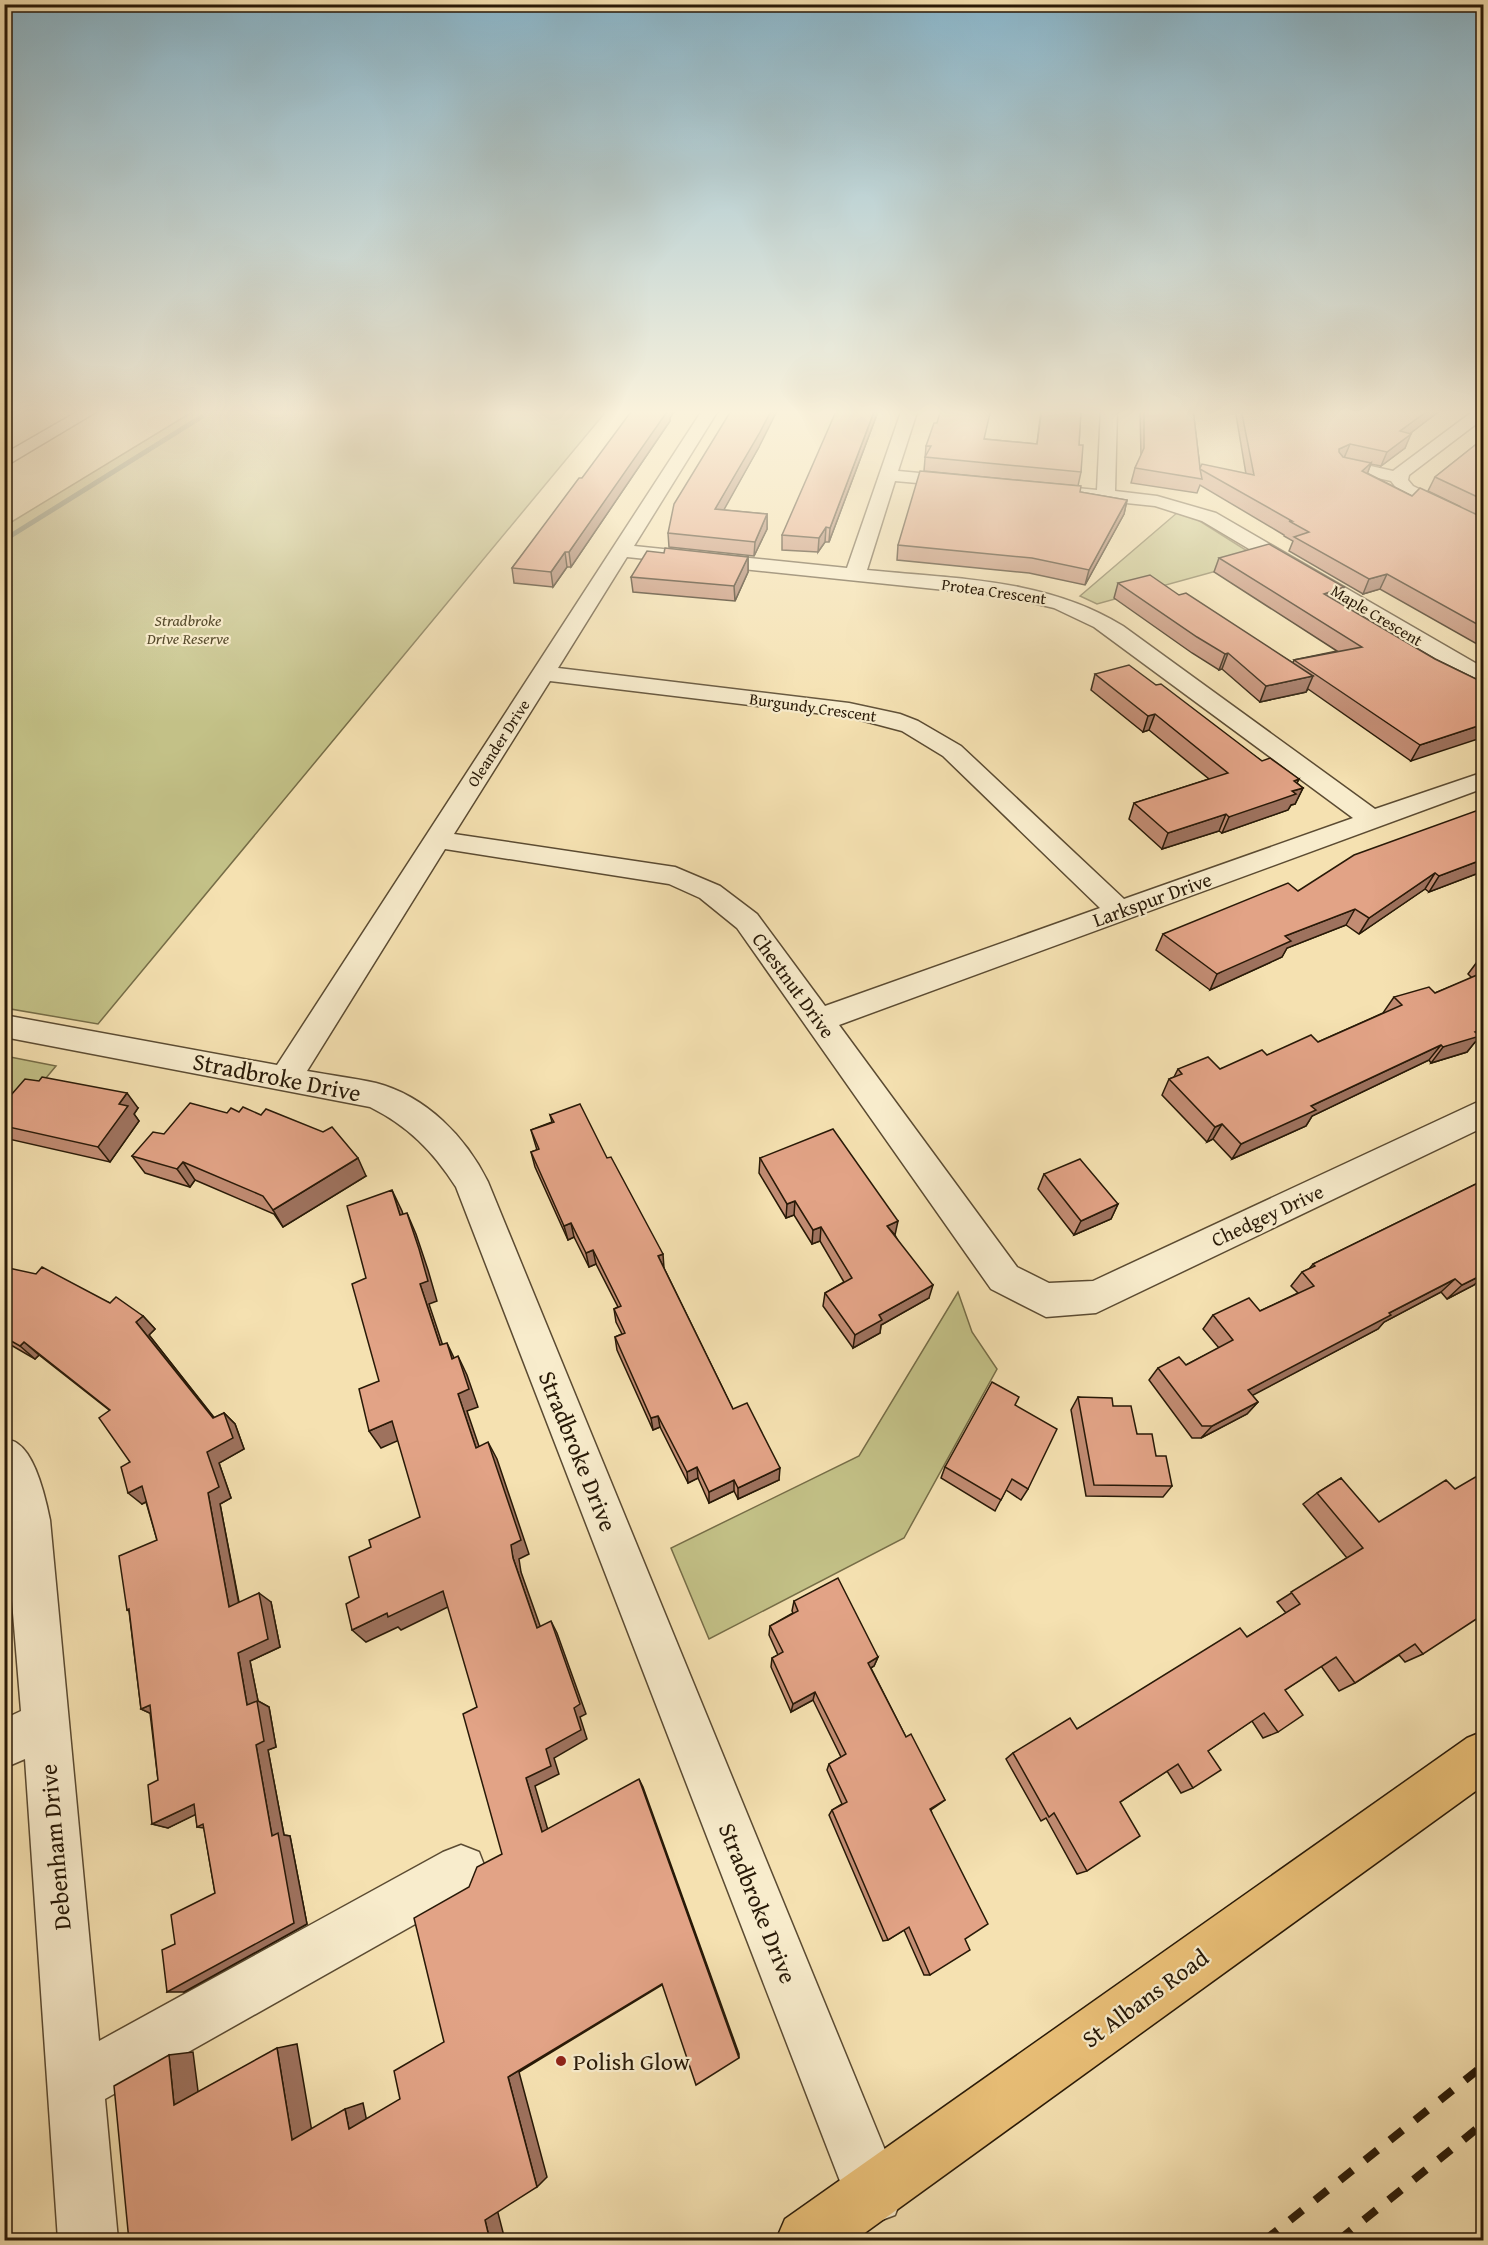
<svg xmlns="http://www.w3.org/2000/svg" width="1488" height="2245" viewBox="0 0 1488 2245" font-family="'Gentium Book Plus',serif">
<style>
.green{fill:#c3c187;stroke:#766d47;stroke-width:1.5}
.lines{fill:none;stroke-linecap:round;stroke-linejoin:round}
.stream{stroke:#6e7c66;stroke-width:5}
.minor-casing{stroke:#5b4b32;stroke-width:3}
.major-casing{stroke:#281907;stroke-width:3}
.minor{fill:#f8eccc;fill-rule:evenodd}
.major{fill:#eac078;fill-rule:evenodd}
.rail{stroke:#281907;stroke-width:8;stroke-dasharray:16 16;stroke-linecap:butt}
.wall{fill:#c28c73;stroke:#281907;stroke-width:1.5}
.shaded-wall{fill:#9e725e;stroke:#281907;stroke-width:1.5}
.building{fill:#e2a386;stroke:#281907;stroke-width:1.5}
.poi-dot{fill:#8f2418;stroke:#f8eccc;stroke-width:2}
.labels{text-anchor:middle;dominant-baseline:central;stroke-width:4.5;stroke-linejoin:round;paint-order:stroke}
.far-street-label{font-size:16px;fill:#281907;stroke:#f8eccc}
.far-park-label{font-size:16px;font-style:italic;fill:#564b2d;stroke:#f8eccc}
.street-label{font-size:20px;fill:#281907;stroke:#f8eccc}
.near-street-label{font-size:24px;fill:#281907;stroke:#f8eccc}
.near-poi-label{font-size:24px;fill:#281907;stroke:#f8eccc;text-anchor:start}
</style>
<rect width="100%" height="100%" fill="#f5e1b1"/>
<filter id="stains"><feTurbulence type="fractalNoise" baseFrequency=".00333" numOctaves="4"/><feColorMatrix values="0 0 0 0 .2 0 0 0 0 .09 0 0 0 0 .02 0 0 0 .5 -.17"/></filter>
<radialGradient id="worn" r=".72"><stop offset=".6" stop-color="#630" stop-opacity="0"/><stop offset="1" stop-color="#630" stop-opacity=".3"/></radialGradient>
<g class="green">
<path d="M197,409h411l-510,615 -93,-16v-482z"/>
<path d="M1178,512l17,6 65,41 -163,45 -17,-8z"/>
<path d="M5,1056l51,10 -51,61z"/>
<path d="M958,1292l14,40 25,37 -93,169 -195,101 -38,-91 188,-92z"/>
</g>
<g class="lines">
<path class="stream" d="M4,540l210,-131"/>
<defs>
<g id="minor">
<path d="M82,409h19l-97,58v-13z"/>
<path d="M703,409h16l-85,137 213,22 55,-159h16l-20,62 64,6 9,5 -9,5 -67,-6 -28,89c87,9 179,8 256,56l252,183 109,-37v16l-645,237 178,242 32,16 44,-2 391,-182v28l-388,186 -50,4 -55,-28 -254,-361 -37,-30 -31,-14 -224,-35 -138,222c22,4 46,7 69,12 50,13 90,54 112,99l415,1012 -8,21 -21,8 -21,-8 -8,-21 -389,-1007c-23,-36 -48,-61 -86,-80l-366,-70v-22l273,50zM627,557l376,39 51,12 40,19 259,191 -229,81 -163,-153 -43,-25 -18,-7 -51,-11 -291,-35zM550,681l299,36 53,14 41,25 157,152 -275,98 -68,-92 -37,-28 -45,-19 -221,-33z"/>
<path d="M1101,409h16l-2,82 42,5 59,17 268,155v17l-8,-2 -274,-162 -47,-15 -115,-12 -3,-4 3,-4 6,-1 51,5z"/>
<path d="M1476,409h8v9l-75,57 -1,5 5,6 71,35v13l-83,-40 -10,-13 -53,-12 -3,-4 9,-5 49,11z"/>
<path d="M4,1438c5,2 11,3 14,6 18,12 28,56 32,76l49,521 344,-189 18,-7 18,7 7,18 -7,18 -374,211 13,141h-60l-33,-481 -21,9v-49l17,-8 -17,-208z"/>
</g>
<path id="major" d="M1484,1731v54l-629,455h-79l9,-21 682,-481z"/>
</defs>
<use href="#minor" class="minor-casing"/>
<use href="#major" class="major-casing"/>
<use href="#minor" class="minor"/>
<use href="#major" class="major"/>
<g class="rail">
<path d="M1265,2240l219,-175"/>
<path d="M1339,2240l145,-117"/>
</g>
</g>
<g class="wall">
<path d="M879,409l-50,133h-4l-7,10 -36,-2v-15z"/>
<path d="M1041,409h40l-2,36 2,27 -3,14 -154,-15 2,-25 59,-7 52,5z"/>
<path d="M1140,409h53l7,59 46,6 -11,-65h207l-33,25 -4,14 -24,18 -10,-2 -4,9 45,23 49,11 -33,-16 7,-14 49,-39v210l-104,-59 -17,5 -74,-43 4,-10 -9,-5v-1l-84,-50 -3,8 -66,-10 4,-15 6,-12z"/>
<path d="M670,418v3l-99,146h-4l-14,20 -39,-4 -2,-15 70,-90z"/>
<path d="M759,447l-36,63 44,4v15l-13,27 -85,-9 -1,-14z"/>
<path d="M1080,492l47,8 -3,14 -39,71 -56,-12 -132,-13 1,-15z"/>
<path d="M664,553l84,4v15l-13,29 -102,-9 -2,-15z"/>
<path d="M1219,558l125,29 -6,15 97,57 45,22 -69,80 -103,-72 -2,3 -46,10 -38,-33 -3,1 -27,-17 -78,-55 4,-15 61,12 114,68 1,-3 43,-9 -123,-79z"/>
<path d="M1095,674l61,11 106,76 37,18 -2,4 6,5 -8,16 -4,1 -3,5 -66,23 -3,-2 -57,18 -33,-30 5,-16 75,-24 -60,-49 -6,2 -52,-42z"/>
<path d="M1484,808v63l-55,21 -4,-3 -66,45 -13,-9 -59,23 -5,9 -72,33 -54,-40 7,-16 135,-43z"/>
<path d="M1484,957v81l-9,4 -8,10 -36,11 -2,-3 -117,56 -6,10 -74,33 -19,-20 -6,3 -45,-47 7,-16 5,-2 4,-8h42l47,-14 51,-13 65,-29 11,-16 41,-4 37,-15 -4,-4 12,-16z"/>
<path d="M4,1103l134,5 -4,6 5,7 -29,41 -106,-24z"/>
<path d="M239,1112l127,64 -83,51 -9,-13 -79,-34 -5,7 -45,-14 -13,-17 32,-22 63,-21z"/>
<path d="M550,1115l57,43 57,110 69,141 46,71 -41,19 -4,-8 -25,12 -11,-25 -10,5 -28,-56 -7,3 -36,-80 -2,-13 7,-3 -6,-12 -2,-13 4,-2 -22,-43 -7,3 -15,-30 -6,3 -33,-73 -4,-15 6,-2 -6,-20 21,-8z"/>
<path d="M760,1158l135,77 34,63 -48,27 -1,8 -27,15 -30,-42 2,-13 19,-11 -24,-41 -8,3 -18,-29 -8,3 -27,-45z"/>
<path d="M1044,1174l74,30 -7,15 -37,16 -36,-46z"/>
<path d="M1484,1180l-10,105 -27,14 -6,-7 -57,30 -6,7 -126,66 6,7 -11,12 -46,24h-9l-43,-58 9,-12 28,-3 33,-17 -16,-19 10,-14 47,-4 38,-18 -7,-7 11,-14 7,-3 4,-5z"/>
<path d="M4,1267l106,36 33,13 12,13 -6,6 65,83 10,-5 11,11 9,25 -25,14 12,35 -11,6 19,98h32l9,45 -30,14 8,40 11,6 7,40 -8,3 16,85 6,1 17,88 -123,68 -9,-48 40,-51 -11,-65 -7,-1 -1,-13 -28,14 -16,-4 6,-44 -8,-67 -9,-4 -12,-98 -2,-1 30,-70 -11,-38 -4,2 -12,-42 -21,-52 -70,-55 -4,4 -31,-18z"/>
<path d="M1078,1397l35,9 43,50 16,30 -9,11 -77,-1 -15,-86z"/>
<path d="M1015,1405l13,84 -7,11 -15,-10 -11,21 -54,-33 4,-11z"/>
<path d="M1341,1478l82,176 -18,8 -6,-7 -44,28 -16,8 -18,-25 -36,24 -7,42 -15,6 -11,-17 -44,30 -15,37 -12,5 -14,-22 -47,31 -33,69 -10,3 -31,-56 -5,3 -35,-62 7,-6 64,-24 170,-92 39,-24 -9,-11 70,-44 -44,-54 14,-11z"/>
<path d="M794,1601l84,56 -4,9 -3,2 35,69 39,63 -14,10 34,129 -35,36h-6l-20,-45 -16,10 -5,1 -54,-126 3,-5 10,-6 -15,-34 2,-6 12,-7 -28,-57 -22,12 -20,-45 1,-9 6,-3 -9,-20 1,-9 23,-13 -1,-2z"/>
</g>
<g class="shaded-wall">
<path d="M666,409h10l-6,9v3l-99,146 -2,-15z"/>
<path d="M772,409h6l-19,38 -43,77 -1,-15z"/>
<path d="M875,409h4l-50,133 1,-14z"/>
<path d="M1430,409h12l-47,36 5,-14z"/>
<path d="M1411,434l-6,14 -24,18 6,-14z"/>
<path d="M1350,444l-6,14 -10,5 5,-14z"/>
<path d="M1371,463l-5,15 -4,-7z"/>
<path d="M1127,500l-3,14 -39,71 4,-15z"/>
<path d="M767,514v15l-13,27 1,-14z"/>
<path d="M826,527l-1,15 -7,10 1,-14z"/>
<path d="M565,552l2,15 -14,20 -2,-15z"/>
<path d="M748,557v15l-13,29 -1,-15z"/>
<path d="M1387,574l-7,15 -17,5 6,-15z"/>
<path d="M1344,587l-7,16 -13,-9z"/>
<path d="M1228,653l-6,16 -3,1 6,-16z"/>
<path d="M1313,676l-7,16 -46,10 6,-16z"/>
<path d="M1155,714l-6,16 -6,2 5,-16z"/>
<path d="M1484,724v13l-73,24 9,-16z"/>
<path d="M1299,779l-6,12 10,-3 -8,16 -4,1 -3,5 -66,23 7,-16 65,-36z"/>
<path d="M1226,814l-7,17 -57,18 6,-16z"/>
<path d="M1484,859v12l-55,21 10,-16z"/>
<path d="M1435,873l-10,16 -66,45 10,-16z"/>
<path d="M1355,909l-9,16 -59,23 -5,9 -72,33 7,-16 68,-38z"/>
<path d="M1484,1028v10l-9,4 -8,10 -36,11 12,-16z"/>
<path d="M1441,1045l-12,15 -117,56 -6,10 -74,33 9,-15 70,-38z"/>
<path d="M127,1093l11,15 -4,6 5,7 -29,41 -12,-15 21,-43z"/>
<path d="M1222,1124l-9,15 -6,3 8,-15z"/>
<path d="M358,1158l8,18 -83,51 -10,-17z"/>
<path d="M183,1162l12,18 -5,7 -13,-18z"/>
<path d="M392,1190l10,21 8,25 -10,-21z"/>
<path d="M795,1201l-1,14 -8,3 1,-14z"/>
<path d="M1118,1204l-7,15 -37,16 7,-14z"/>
<path d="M407,1213l9,21 12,36 9,31 -8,3 20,60 -9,-19 -20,-61z"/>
<path d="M898,1221l-3,14 -8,-9z"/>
<path d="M571,1223l3,14 -6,3 -4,-14z"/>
<path d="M821,1227l-1,14 -8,3 1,-14z"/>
<path d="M593,1250l3,14 -7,3 -3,-14z"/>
<path d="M663,1254l1,14 -6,-12z"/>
<path d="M1484,1274v2l-10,9 -27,14 15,-14z"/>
<path d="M1455,1279l-14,13 -57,30 -6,7 -140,74 10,-13 141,-77z"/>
<path d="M933,1285l-4,13 -48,27 -1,8 -27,15 2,-13 24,-20z"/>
<path d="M143,1316l12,13 -6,6 75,95 -11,-12 -77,-96z"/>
<path d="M24,1342l15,13 -4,4 -15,-13z"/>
<path d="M447,1343l9,19 -4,-3z"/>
<path d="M458,1356l9,19 11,32 -11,4 18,53 -9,-16 -18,-54z"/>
<path d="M1258,1402l-11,12 -46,24 11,-12z"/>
<path d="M224,1413l11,11 9,25 -25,14 12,35 -11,6 21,111 -12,-8 -21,-114 -1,-41z"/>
<path d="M658,1416l2,11 -7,3 -2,-12z"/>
<path d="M392,1421l12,17 -23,10 -12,-17z"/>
<path d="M488,1442l9,17 32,95 -10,5 2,13 24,68 -8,-12 -24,-70z"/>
<path d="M697,1467l1,11 -10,5 -1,-11z"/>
<path d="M780,1468l-1,12 -41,19v-11z"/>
<path d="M734,1480v11l-25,12v-11z"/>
<path d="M142,1486l13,11 -13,7 -14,-11z"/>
<path d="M443,1591l11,13 -53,26 -3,-3 -32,15 -14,-12 35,-17z"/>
<path d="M259,1593l12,9 9,45 -30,14 8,40 11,6 7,40 -8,3 16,85 6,1 17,88 -123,68h-17l105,-156 -16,-91 -9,-40 -9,-52z"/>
<path d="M551,1621l6,12 29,81 -6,3 7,22 -33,19 5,16 -24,12 15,51 -8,-5 -16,-54 20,-29z"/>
<path d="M878,1657l-4,9 -10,6 4,-9z"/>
<path d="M815,1692l-2,8 -22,12 2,-8z"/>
<path d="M150,1705l6,11 -15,-7z"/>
<path d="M639,1779l4,8 96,267v4z"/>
<path d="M194,1804l15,4 -41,20 -16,-4z"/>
<path d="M665,1983l-146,89 28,105 -10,10 -29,-110 154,-93z"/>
<path d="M297,2044l15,88 -20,8 -15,-92z"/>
<path d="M193,2052l6,47 -25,6 -5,-50z"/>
<path d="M363,2103l4,19 -18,7 -4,-20z"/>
<path d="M497,2209l8,31 -1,1h-14l-5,-21z"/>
</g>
<g class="building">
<path d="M633,409h36l-100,143h-4l-14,20 -39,-4 67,-90h3z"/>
<path d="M732,409h40l-13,25 -44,75 52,5 -12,28 -87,-9 6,-29z"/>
<path d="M837,409h38l-45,119 -4,-1 -7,11 -37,-3z"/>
<path d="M941,409h50l-7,30 53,5 5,-35h39l-2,36h4l-2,27 -156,-15 6,-11h-5l8,-23h3z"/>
<path d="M1144,409h49l7,59 2,-4 52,11 -13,-66h189l-30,22 11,3 -24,18 -37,-8 -11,5v3l4,5 28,6 -9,8 50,25 8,-8 64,30v110l-97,-54 -18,5 -75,-42 15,-5 -20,-11h3l-92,-52 2,10 -67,-11 9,-20z"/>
<path d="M1484,438v62l-49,-23z"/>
<path d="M920,471l161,15 -1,6 47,8 -38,70 -57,-12 -134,-13z"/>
<path d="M1269,544l75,43 -20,7 111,65 45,22 4,-1v44l-64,21 -126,-85 68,-13 -143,-89z"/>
<path d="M665,548l83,9 -14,29 -103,-9 16,-26 17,2z"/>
<path d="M1150,575l29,20 7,-2 127,83 -47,10 -38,-33 -3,1 -28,-17 -79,-54z"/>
<path d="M1129,665l27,20 5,-1 101,77 8,-3 29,21 -5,2 9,7 -11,3 4,3 -67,23 -3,-3 -58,19 -34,-30 94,-30 -73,-59 -7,2 -53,-42z"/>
<path d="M1484,808v51l-45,17 -4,-3 -66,45 -14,-9 -70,27 6,5 -74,33 -54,-40 125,-51 10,8 56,-36z"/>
<path d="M1484,972v56l-9,4 5,4 -37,11 -2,-2 -130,61 5,4 -75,34 -19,-20 -7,3 -46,-48 13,-5 -4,-5 30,-12 12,12 42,-19 5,5 44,-20 7,7 84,-37 -8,-8 35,-10 6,6z"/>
<path d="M42,1077l85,16 -8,11 9,2 -30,41 -94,-21v-23l21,-24 14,2z"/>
<path d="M190,1103l37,10 4,-5 8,4 4,-5 18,8 5,-6 57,23 9,-5 26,31 -85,52 -10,-14 -80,-34 -6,7 -45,-13 21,-24 11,2z"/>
<path d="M580,1104l27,54 4,-1 52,97 -5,2 75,153 14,-6 33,65 -42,20 -4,-8 -25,12 -12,-25 -10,5 -29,-56 -7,2 -36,-81 10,-4 -11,-24 7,-3 -28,-56 -7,3 -15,-30 -7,3 -33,-74 8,-3 -8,-19 23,-8 -4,-7z"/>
<path d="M833,1129l65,92 -11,5 46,59 -54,30 3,5 -27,15 -30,-42 27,-15 -31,-51 -8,3 -18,-29 -8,3 -27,-46z"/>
<path d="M1080,1159l38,45 -37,17 -37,-47z"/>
<path d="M1484,1180v94l-22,11 -7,-6 -66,34 2,2 -143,75 10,12 -46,24h-10l-44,-58 21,-11 7,8 47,-25 -20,-25 36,-17 11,13 54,-25 -12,-14 13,-6 -2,-2z"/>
<path d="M392,1190l8,25 7,-2 12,36 9,32 -8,3 20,61 7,-2 5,16 6,-3 11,33 -11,5 18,54 12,-6 33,98 -10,5 2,13 24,70 14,-7 29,83 -6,4 7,22 -35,19 5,17 -25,12 16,54 97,-53 100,279 -43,27 -34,-101 -154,93 29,110 -52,33 5,21h-361l-15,-155 55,-31 5,50 103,-57 15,92 53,-31 4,20 51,-30 -6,-28 50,-29 -30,-124 55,-31 8,-20 25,-13 -39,-140 14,-7 -34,-116 -55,26 -1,-4 -35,17 -6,-26 13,-7 -10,-40 22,-10 -2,-7 51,-23 -28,-96 -23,10 -10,-42 20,-8 -27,-97 14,-6 -19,-72z"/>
<path d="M4,1267l32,7 6,-7 68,36 6,-6 27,19 -7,6 77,96 11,-5 9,25 -26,14 12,35 -11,6 21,114 30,-14 9,46 -30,14 9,52 10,-4 7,40 -8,4 16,91 6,-3 16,90 -127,69 -5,-42 13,-6 -4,-29 44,-22 -12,-69 -6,3 -3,-23 -42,20 -4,-39 10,-5 -8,-75 -9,4 -12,-100 -2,1 -8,-54 38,-16 -15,-54 -14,7 -7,-26 9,-5 -31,-44 11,-8 -86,-68 -4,4 -16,-9z"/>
<path d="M992,1382l27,15 -4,8 42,24 -29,60 -16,-10 -11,21 -56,-33z"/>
<path d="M1078,1397l34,1 1,8h18l6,28h15l4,22h10l6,30 -78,-1z"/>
<path d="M1484,1472v142l-61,40 -8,-10 -60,39 -19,-26 -51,33 18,25 -25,17 -14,-19 -56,38 13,19 -28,18 -15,-24 -58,38 20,34 -53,35 -33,-58 -5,4 -36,-64 57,-35 7,11 163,-101 7,9 53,-33 -9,-12 72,-44 -46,-55 24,-15 38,44 67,-42 9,9z"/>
<path d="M838,1578l40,79 -10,6 38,74 5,-3 34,66 -15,9 58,115 -23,15 5,11 -40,25 -21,-48 -21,13 -56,-130 15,-8 -18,-38 17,-10 -31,-62 -22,12 -21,-46 11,-6 -13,-26 28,-15 -4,-10z"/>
</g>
<linearGradient id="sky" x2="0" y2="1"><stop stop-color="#8ab8ce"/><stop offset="0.57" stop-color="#faf2dc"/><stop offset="1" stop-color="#faf2dc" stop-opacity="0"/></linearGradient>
<rect width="1488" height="723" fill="url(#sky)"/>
<circle class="poi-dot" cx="561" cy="2061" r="6"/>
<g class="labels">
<g class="far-street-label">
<text transform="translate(994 591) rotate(8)">Protea Crescent</text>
<text transform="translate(1377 615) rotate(31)">Maple Crescent</text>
<text transform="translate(813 707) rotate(8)">Burgundy Crescent</text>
<text transform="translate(498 743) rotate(-57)">Oleander Drive</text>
</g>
<g class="far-park-label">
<text x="188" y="620">Stradbroke<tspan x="188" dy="18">Drive Reserve</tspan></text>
</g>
<g class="street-label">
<text transform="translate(1152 899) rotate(-20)">Larkspur Drive</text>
<text transform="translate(794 985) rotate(54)">Chestnut Drive</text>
<text transform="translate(1267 1215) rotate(-25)">Chedgey Drive</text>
</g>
<g class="near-street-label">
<text transform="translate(277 1077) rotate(11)">Stradbroke Drive</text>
<text transform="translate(578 1451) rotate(68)">Stradbroke Drive</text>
<text transform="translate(55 1847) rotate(-95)">Debenham Drive</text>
<text transform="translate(758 1903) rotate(68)">Stradbroke Drive</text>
<text transform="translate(1145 1998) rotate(-36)">St Albans Road</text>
</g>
<g class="near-poi-label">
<text x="573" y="2061">Polish Glow</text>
</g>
</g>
<rect width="1488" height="2245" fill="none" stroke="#f5e1b1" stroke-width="24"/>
<rect x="6" y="6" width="1476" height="2233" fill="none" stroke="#281907" stroke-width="3"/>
<rect x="12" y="12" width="1464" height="2221" fill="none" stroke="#281907" stroke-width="1.5"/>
<rect width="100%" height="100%" filter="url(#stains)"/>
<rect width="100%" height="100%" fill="url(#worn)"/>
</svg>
